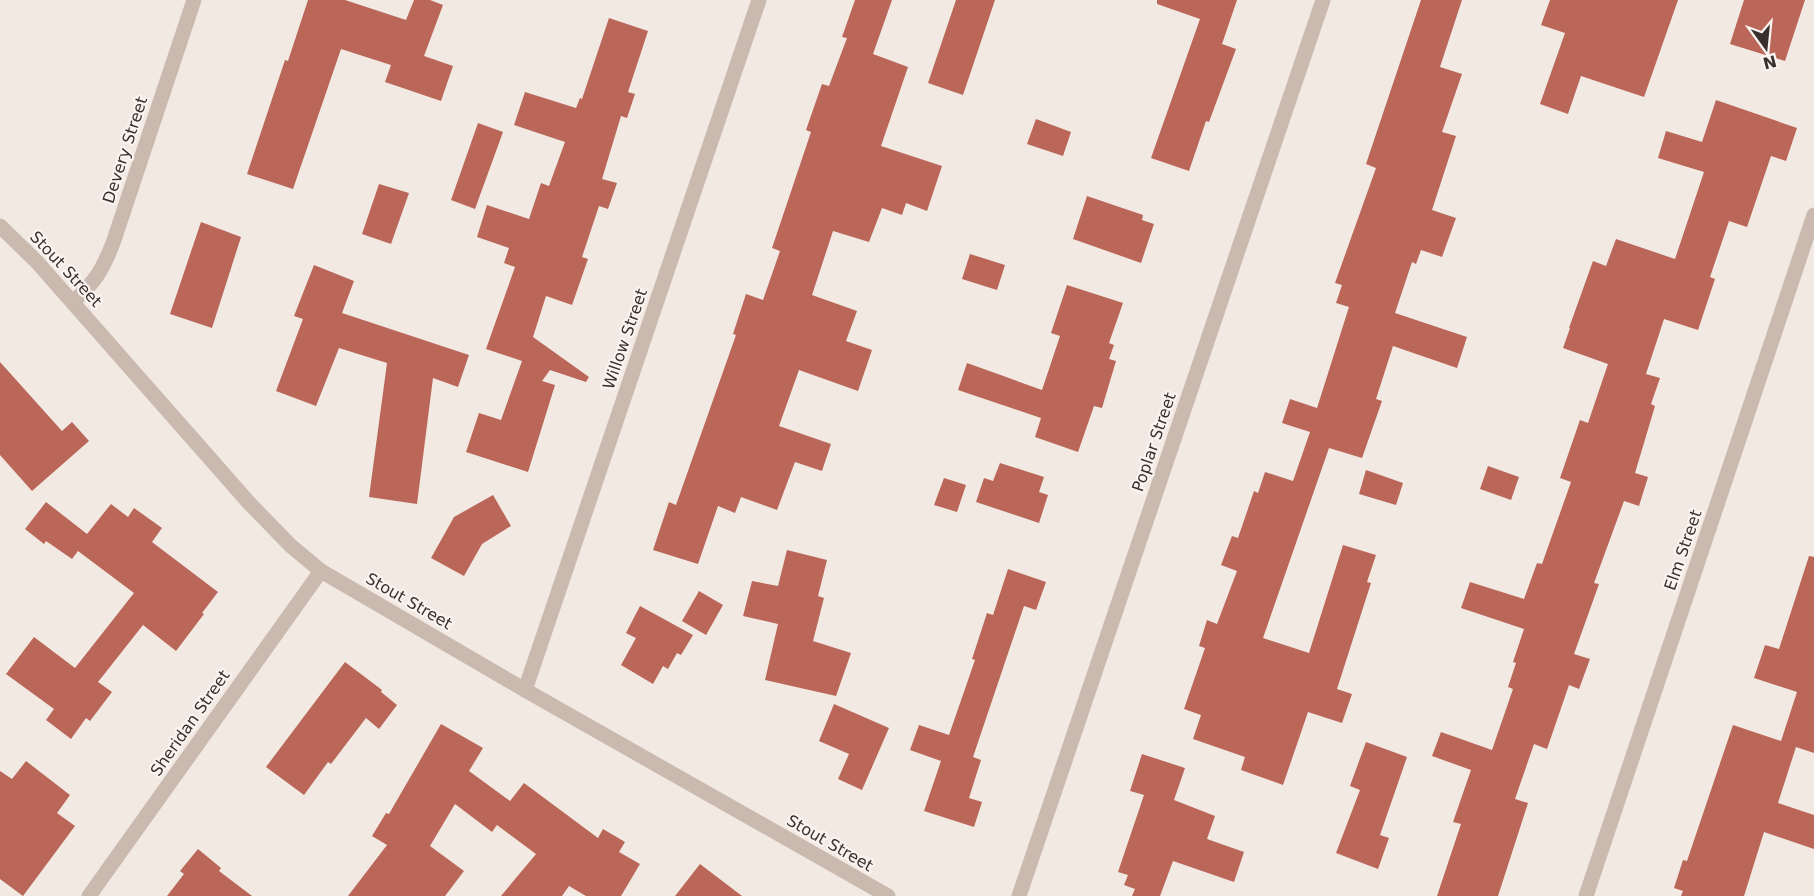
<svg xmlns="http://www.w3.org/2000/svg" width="1814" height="896" viewBox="0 0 1814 896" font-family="'DejaVu Sans',sans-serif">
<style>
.building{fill:#ba6759}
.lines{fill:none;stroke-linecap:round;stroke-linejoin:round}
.minor{stroke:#c9b9af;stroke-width:15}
.labels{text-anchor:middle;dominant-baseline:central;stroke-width:4.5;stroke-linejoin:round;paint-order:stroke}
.street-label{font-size:16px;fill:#392f2d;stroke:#f9f4ef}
</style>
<rect width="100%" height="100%" fill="#f2e9e3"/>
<g class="building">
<path d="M308,0h37l61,20 8,-20h16l13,5 -19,51 29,10 -12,35 -56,-19 6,-17 -50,-16 -48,140 -46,-15 38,-114 3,1z"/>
<path d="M855,0h37l-19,54 35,13 -27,79 61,20 -15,45 -21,-8 -4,12 -20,-7 -13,34 -36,-11 -21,64 45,16 -11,30 26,9 -14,41 -59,-21 -20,56 52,18 -9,27 -27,-9 -18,48 -36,-13 -6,16 -17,-7 -20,58 -45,-14 16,-48 7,3 60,-170 -3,-1 13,-40 17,6 17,-49 -8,-3 39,-116 -5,-2 16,-46 7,2 18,-48 -5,-1z"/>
<path d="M956,0h39l-32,95 -35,-12z"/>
<path d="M1157,0h80l-15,44 14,5 -27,73 -3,-1 -17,50 -38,-13 49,-139 -43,-15z"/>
<path d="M1421,0h41l-22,67 22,7 -20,58 14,4 -24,74 24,8 -14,39 -21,-7 -5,14 -4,-2 -17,51 72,24 -10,31 -64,-22 -17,53 6,2 -20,57 -33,-10 -66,190 46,15 34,-108 33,10 -9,27 4,1 -34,106 15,5 -10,29 -34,-11 -25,73 -42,-15 4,-13 -52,-18 8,-24 -17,-6 21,-61 -6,-2 8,-26 10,4 20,-53 -16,-6 11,-29 6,2 16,-47 4,2 7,-21 28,9 17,-49 -28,-9 8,-24 27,9 32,-101 -13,-4 6,-18 -7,-2 41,-115 -10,-4z"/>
<path d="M1550,0h128l-34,97 -63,-21 -13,38 -28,-10 25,-71 -24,-8z"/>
<path d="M1744,0h61l-20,61 -55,-17z"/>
<path d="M609,18l39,13 -20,61 7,2 -8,24 -6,-2 -19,63 15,4 -9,26 -9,-3 -17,51 6,2 -16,46 -26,-9 -13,41 56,40 -3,5 -36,-12 -8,11 13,4 -27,87 -62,-20 13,-39 22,7 21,-59 -36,-12 29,-82 -11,-4 5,-15 -32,-11 10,-32 42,14 12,-36 8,3 16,-44 -51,-17 11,-33 51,16 4,-10 2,1z"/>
<path d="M1716,100l81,28 -11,33 -15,-5 -24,71 -18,-6 -19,56 5,2 -17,51 -34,-11 -18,55 14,4 -9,26 4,2 -20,67 13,4 -9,29 -15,-5 -30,82 5,1 -25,70 16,5 -11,30 -10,-4 -22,64 -13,-5 -19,55 13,4 -30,93h-61l24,-72 -8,-2 18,-52 -39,-14 9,-24 51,18 21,-61 -5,-2 8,-24 -3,-1 11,-33 -63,-21 9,-26 54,17 13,-36 5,1 29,-82 -11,-4 20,-58 8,3 20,-59 -45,-16 7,-20h-1l24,-67 13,5 10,-27 59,20 29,-87 -46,-14 8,-27 36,11z"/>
<path d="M1036,119l35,13 -8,24 -36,-12z"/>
<path d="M478,123l25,9 -28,77 -24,-9z"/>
<path d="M379,184l30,9 -18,51 -29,-10z"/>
<path d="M1087,196l56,19 -1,5 12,4 -13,39 -68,-24z"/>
<path d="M201,222l40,15 -29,91 -42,-14z"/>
<path d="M970,254l35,11 -8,25 -35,-11z"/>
<path d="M314,265l40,16 -12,32 127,42 -11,32 -25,-9 -16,126 -48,-7 18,-134 -48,-15 -23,58 -40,-15 27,-72 -9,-3z"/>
<path d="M1067,285l56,18 -14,40 5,2 -5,14 7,2 -14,47 -8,-2 -16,46 -43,-15 6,-19 -83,-28 9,-27 75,27 18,-54 -9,-3z"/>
<path d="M0,362l62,69 10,-9 17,19 -57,50 -32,-36z"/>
<path d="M1000,463l44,14 -5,15 9,3 -9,28 -63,-21 8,-24 9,3z"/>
<path d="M1488,466l31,11 -8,23 -31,-11z"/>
<path d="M1366,470l37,13 -7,22 -37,-11z"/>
<path d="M944,478l22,7 -9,27 -23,-7z"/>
<path d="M493,495l18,31 -29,18 -18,32 -33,-18 23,-41z"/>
<path d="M46,502l41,32 24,-30 17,13 6,-9 28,20 -10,14 66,50 -16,21 2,1 -28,37 -33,-26 -45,57 14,10 -22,29 -4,-3 -15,21 -25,-19 8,-11 -48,-35 28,-37 41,31 59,-75 -56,-42 -6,8 -26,-18 -2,3 -19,-15z"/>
<path d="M787,550l40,10 -9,36 6,2 -11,43 38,12 -15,43 -71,-16 13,-56 -35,-8 9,-35 26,5z"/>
<path d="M1809,556l5,1v196l-18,-6 -18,56 36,12v34l-50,-17 -20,64h-63l2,-5 -9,-3 9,-28 4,1 46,-136 48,16 16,-49 -43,-14 11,-33 14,4z"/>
<path d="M1008,569l38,13 -10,28 -12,-4 -51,151 8,3 -12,38 13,4 -8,25 -50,-16 17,-50 -31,-11 9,-25 30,10 26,-75 -3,-1 15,-46 6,2z"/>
<path d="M699,591l24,14 -17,30 -24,-14z"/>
<path d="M640,606l53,29 -12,20 -4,-2 -9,16 -5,-3 -10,18 -32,-19 15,-27 -10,-5z"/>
<path d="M345,662l37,28 -1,2 16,13 -18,24 -13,-11 -35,46 -3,-2 -24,33 -38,-28z"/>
<path d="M834,704l55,24 -27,62 -24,-11 11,-25 -30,-13z"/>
<path d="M441,724l42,24 -14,23 41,30 14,-18 74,55 5,-9 22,13 -6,10 21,12 -19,32h-35l-17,-10 -7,10h-61l35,-42 -39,-29 -5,7 -37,-28 -25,42 34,25 -19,25h-97l39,-51 -15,-9 14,-23 3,1z"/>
<path d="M1366,742l41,15 -27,78 9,3 -11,31 -42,-16 24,-63 -10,-4z"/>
<path d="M1142,754l43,14 -11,32 41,16 -8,23 37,13 -10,30 -61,-21 -13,35h-28l3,-7 -11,-4 4,-10 -10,-3 26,-77 -14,-4z"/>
<path d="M26,761l44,34 -13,18 18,13 -52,70 -23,-17v-108l12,8z"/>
<path d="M198,849l23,19 -2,3 33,25h-85l17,-22 -4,-3z"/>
<path d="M700,864l42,32h-67z"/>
</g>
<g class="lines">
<g class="minor">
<path d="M0,226l37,36 213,242 41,42 30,25 204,119 363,206"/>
<path d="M73,302c22,-20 29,-31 40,-59l81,-243"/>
<path d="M525,690l234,-690"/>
<path d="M89,896l232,-325"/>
<path d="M1019,896l304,-896"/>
<path d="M1586,896l228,-681"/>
</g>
</g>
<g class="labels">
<g class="street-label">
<text transform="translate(125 150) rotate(-72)">Devery Street</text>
<text transform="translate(66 269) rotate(47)">Stout Street</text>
<text transform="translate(625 339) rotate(-71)">Willow Street</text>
<text transform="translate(1154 442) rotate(-71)">Poplar Street</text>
<text transform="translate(1683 550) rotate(-71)">Elm Street</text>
<text transform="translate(409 601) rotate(30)">Stout Street</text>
<text transform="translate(190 723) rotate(-55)">Sheridan Street</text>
<text transform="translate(830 843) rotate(30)">Stout Street</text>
</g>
</g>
<g transform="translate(1766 48) rotate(165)" stroke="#f9f4ef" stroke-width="4.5" paint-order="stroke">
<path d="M0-4.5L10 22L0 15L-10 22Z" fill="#392f2d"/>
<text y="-9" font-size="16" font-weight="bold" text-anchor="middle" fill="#392f2d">N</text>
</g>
</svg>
